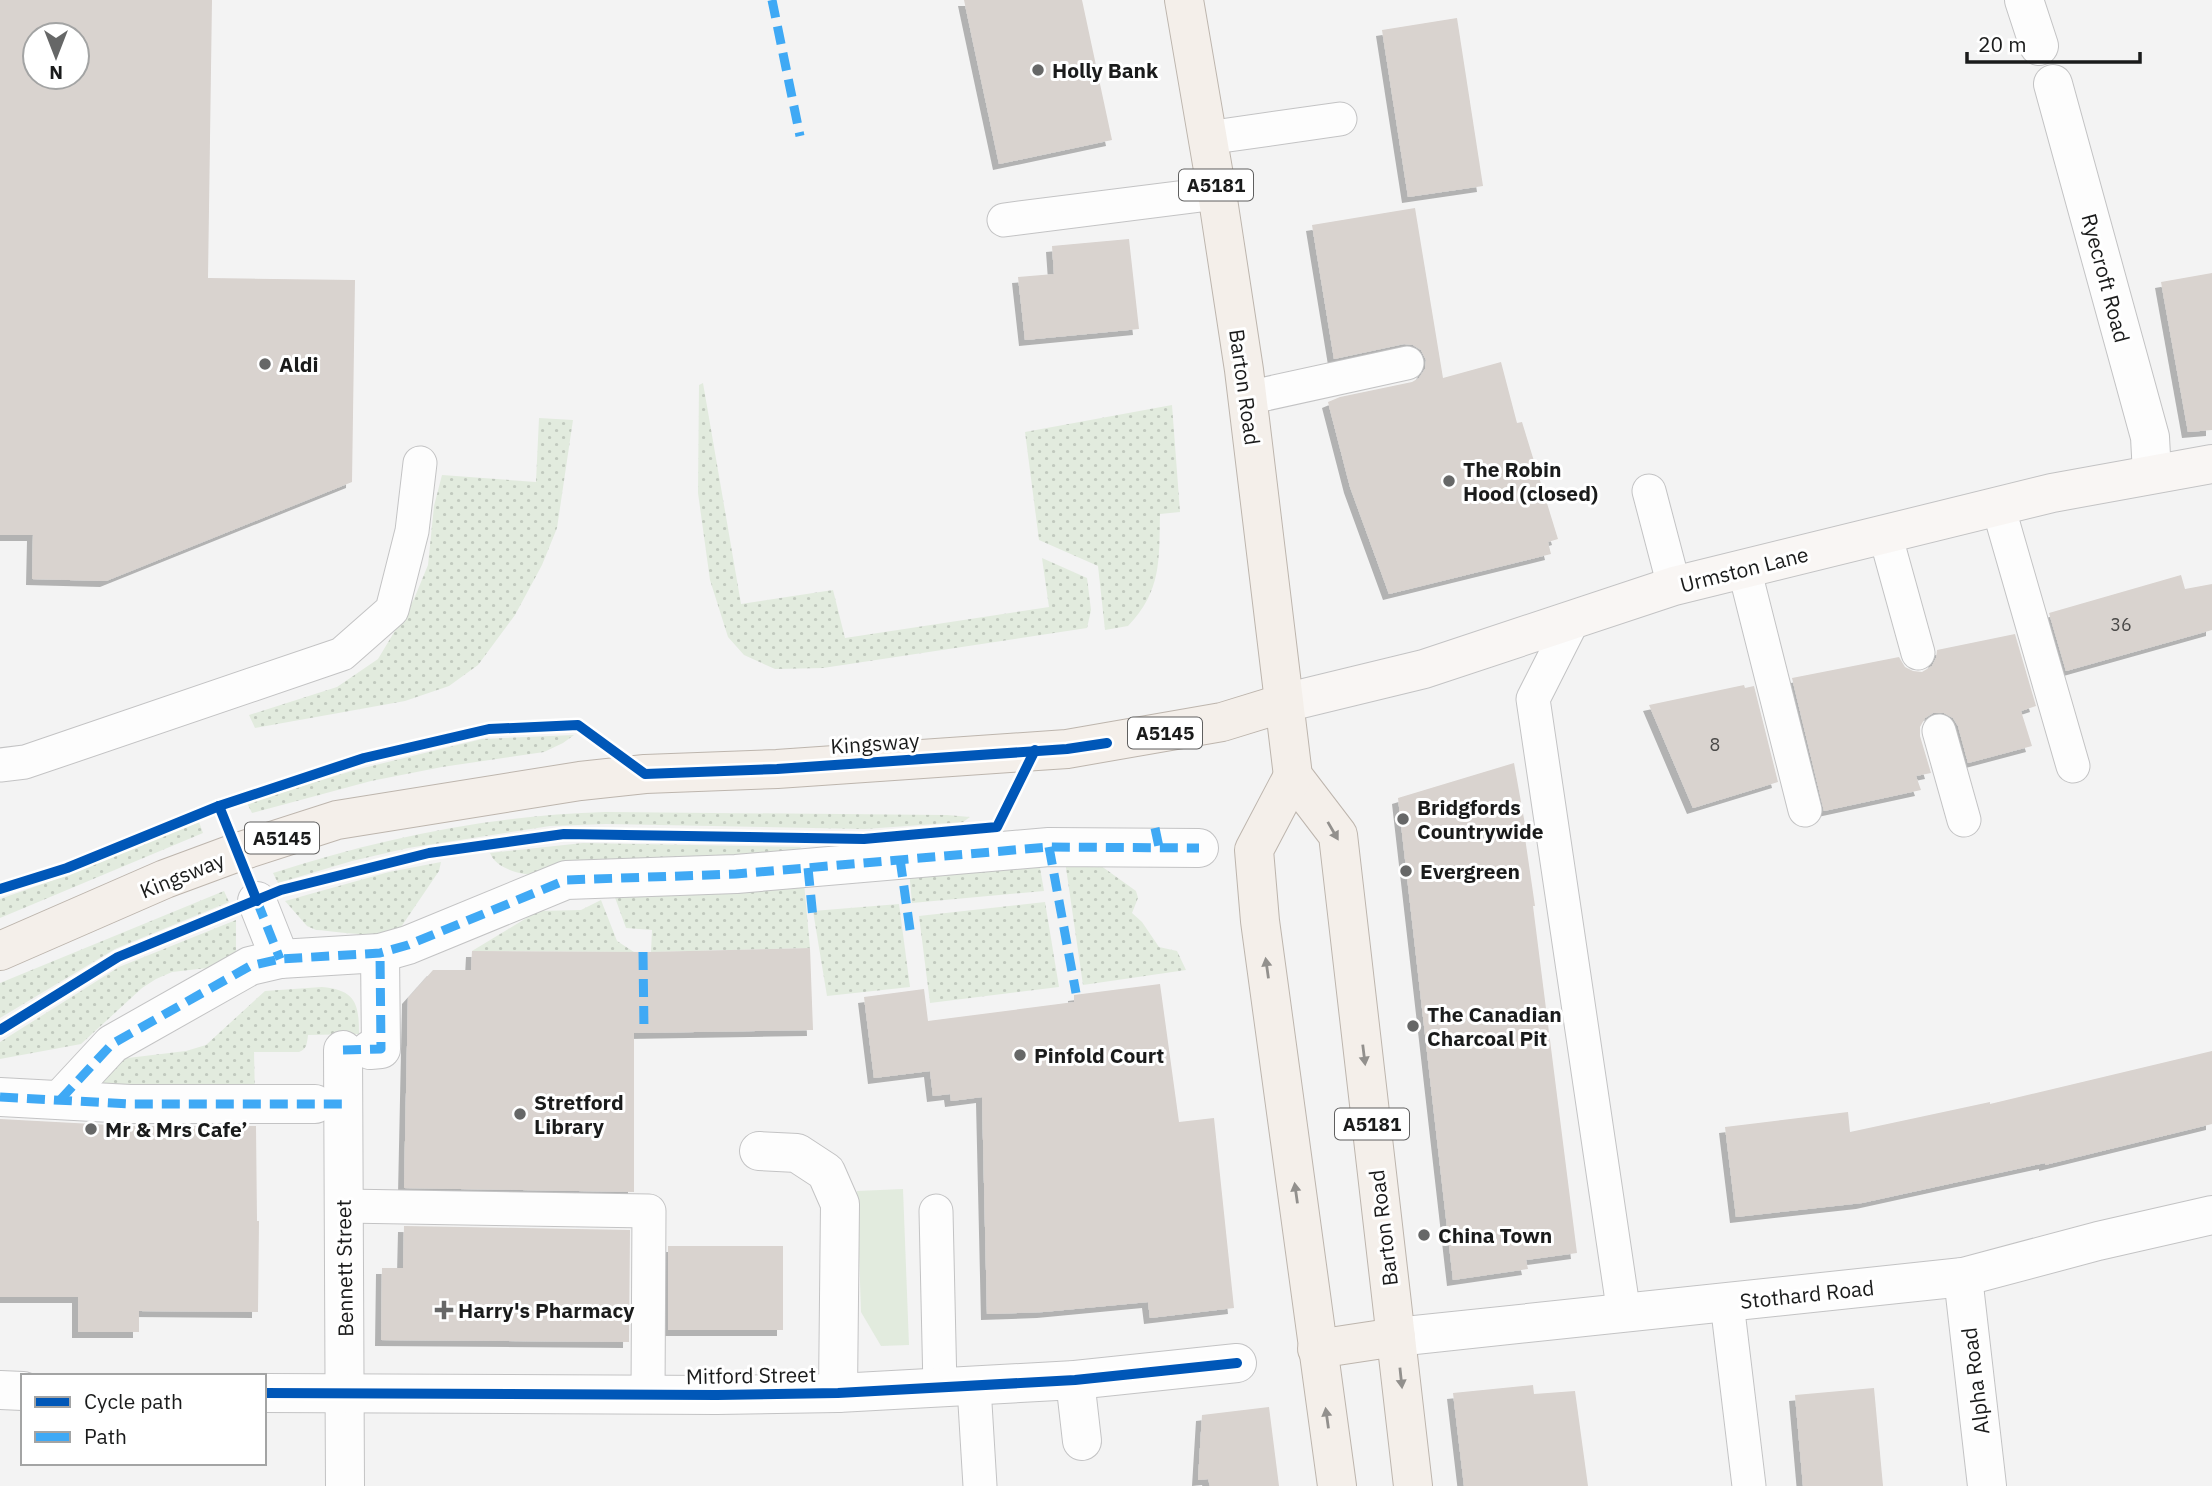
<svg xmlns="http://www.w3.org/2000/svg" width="2212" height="1486" viewBox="0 0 2212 1486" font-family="'IBM Plex Sans',sans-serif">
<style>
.grass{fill:#e2ebde}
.garden{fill:url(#garden-dots)}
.building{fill:#d9d3cf;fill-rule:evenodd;filter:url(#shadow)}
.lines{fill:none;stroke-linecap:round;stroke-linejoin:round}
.lane-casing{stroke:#c3c3c4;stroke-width:35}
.street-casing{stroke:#c3c3c4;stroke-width:40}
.secondary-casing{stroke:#c3c3c4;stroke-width:40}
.primary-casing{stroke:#bdb5ad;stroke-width:40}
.lane{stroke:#fdfdfd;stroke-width:33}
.street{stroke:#fdfdfd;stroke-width:38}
.secondary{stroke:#f9f6f4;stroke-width:38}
.primary{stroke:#f4efea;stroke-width:38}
.quiet{stroke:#3fa9f5;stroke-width:9;stroke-dasharray:18 9;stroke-linecap:butt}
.cycleway-casing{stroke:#fff;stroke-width:15}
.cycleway{stroke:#0057b8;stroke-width:10}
.oneway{fill:#92908d}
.poi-dot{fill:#666767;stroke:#fff;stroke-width:2.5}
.labels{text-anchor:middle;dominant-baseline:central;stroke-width:6;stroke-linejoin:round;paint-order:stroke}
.number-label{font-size:18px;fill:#4a4948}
.shield{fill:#fff;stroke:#5f5f5f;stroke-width:2}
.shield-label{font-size:19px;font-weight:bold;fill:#1a1b1b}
.poi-label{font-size:21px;font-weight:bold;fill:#1a1b1b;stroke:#fff;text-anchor:start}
.street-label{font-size:21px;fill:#1a1b1b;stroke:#fff}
</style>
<defs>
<pattern id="garden-dots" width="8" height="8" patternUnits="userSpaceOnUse" patternTransform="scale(1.75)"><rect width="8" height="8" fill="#e2ebde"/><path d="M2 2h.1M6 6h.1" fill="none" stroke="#c1c9be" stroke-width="1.8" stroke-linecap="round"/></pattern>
<filter id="shadow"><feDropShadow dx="-6" dy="6" stdDeviation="0" flood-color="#0004"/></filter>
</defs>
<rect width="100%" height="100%" fill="#f3f3f3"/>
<path class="grass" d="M903,1189l6,156 -28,1 -20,-34 -4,-121z"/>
<g class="garden">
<path d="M703,383l38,221 92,-14 12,48 204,-31 -7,-49 45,20 4,32 -4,18 -264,40 -48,1 -31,-14 -16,-18 -18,-57 -12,-87 1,-108z"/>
<path d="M1172,405l8,107 -20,2c-1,45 2,77 -32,112l-23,4 -7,-64 -59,-26 -14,-108z"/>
<path d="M539,418l34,2 -16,108 -15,37 -27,50 -37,50 -29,21 -44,15 -150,27 -6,-13 88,-28 41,-28 36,-60 14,-34 6,-59 8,-31 94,7z"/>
<path d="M574,735l-11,8 -19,9 -102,15 -71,14 -119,32 -5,-10 108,-33 127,-31z"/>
<path d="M606,812l341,3 23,2 -7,5 -98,7 -259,-5 -56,2 -142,22 -56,13 -74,22 -5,-10c108,-35 220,-58 333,-61z"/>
<path d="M199,822l4,11 -203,85v-19l48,-17z"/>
<path d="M583,843l218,4 -7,10 -257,18c-15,0 -41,-6 -47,-22z"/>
<path d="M1065,861l32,2 39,28 2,7 -6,15 10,9 17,25 18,4 9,19 -103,15z"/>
<path d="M441,862l-2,9 -38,56c-18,14 -62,4 -85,3l-9,-4 -22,-25 104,-29z"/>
<path d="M1039,862l5,29 -132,12 -3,-33z"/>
<path d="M804,883l6,65 -159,4 1,-22 -26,-2 -13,-36z"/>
<path d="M224,891l5,11 -114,47 -115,69v-35z"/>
<path d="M601,900l16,41 17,11 -162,-1 66,-40 43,-1z"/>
<path d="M1045,902l14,85 -129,16 -11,-87z"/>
<path d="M899,904l11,83 -83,9 -14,-85z"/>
<path d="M236,920v32l-3,5 -17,10 -44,5 -16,7 -14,9 -61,56 -81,15v-17l119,-75z"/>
<path d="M322,987c34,3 37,17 37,47l-51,1c-1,8 -1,14 -9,17h-45l1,46 -154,-14 10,-24 75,-9 20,-6 59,-54z"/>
</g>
<g class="building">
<path d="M0,0h212l-4,278 147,2 -3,202 -246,99 -74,-2 1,-44h-33zM35,35h42v42h-42z"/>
<path d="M964,0h118l30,140 -113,24z"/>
<path d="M1457,18l26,168 -75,11 -26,-167z"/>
<path d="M1415,208l28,170 58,-16 16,61 5,-1 36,117 -10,3 3,12 -162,40 -39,-107 -22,-85 12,-5 72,-15 7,-4 6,-9 1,-9 -5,-10 -8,-5 -9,-1 -70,15 -22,-134z"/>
<path d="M1129,239l10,90 -114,11 -7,-63 36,-3 -2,-28z"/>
<path d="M2212,273v157l-24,2 -27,-150z"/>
<path d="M2181,575l4,14 27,-5v46l-146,41 -17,-58z"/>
<path d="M2015,634l21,72 -15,5 11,35 -64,17 -10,-37 -5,-8 -9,-5h-11l-8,5 -5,9v9l11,37 -15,3 5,14 -97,21 -32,-133 107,-21 6,10 8,4 9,1 10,-6 4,-8 1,-8z"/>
<path d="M1744,685l1,3 9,-2 24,96 -85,26 -44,-103z"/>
<path d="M1514,763l12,67 -2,1 11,75h-2l44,347 -51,7 2,9 -75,11 -55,-482z"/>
<path d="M810,948l3,82 -179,3v159l-230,-4 4,-190 25,-28h38l1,-19 176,1z"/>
<path d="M1160,984l19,138 35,-4 20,190 -84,10 -2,-16 -105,10 -56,2 -5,-217 -31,4 -1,-7 -17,2 -3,-25 -56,7 -10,-81 60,-8 4,32 146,-19v-7z"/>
<path d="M2212,1051v73l-167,41v-2l-183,40 -126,14 -11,-90 123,-15 2,20 140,-30v2z"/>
<path d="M0,1119l130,7h126l1,95h2l-1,91 -119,-1v21h-61v-35h-78z"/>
<path d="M404,1226l226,4 -1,112 -248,-2 1,-72h21z"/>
<rect x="668" y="1246" width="115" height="84"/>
<path d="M1533,1385l1,9 41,-3 13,95h-124l-11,-93z"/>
<path d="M1874,1388l9,98h-80l-8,-91z"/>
<path d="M1269,1407l10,79h-69l-2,-7 -10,1 4,-65z"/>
</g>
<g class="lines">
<defs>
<g id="lane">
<path d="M1207,138l133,-19"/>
<path d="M1004,220l213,-27"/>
<path d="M1247,398l160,-35"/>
<path d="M1649,491l25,95"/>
<path d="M1998,506l75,260"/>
<path d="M1885,534l33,119"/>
<path d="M1744,568l61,242"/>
<path d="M1574,618l-41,81 91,615"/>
<path d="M1939,731l25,89"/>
<path d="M0,765l25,-3 317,-108 50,-44 20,-79 8,-68"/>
<path d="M344,1206l305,5 -1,184"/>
<path d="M936,1211l4,177"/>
<path d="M1727,1303l22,183"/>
<path d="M974,1387l6,99"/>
</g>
<g id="street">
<path d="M2024,0l15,46"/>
<path d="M2053,84l97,353 2,37"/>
<path d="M257,901l23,58"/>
<path d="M343,1050l2,436"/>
<path d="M370,1050l11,-1 -1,-96"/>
<path d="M0,1097l130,7h185"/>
<path d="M60,1100l52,-56 138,-78 30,-7 100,-6 28,-8 158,-65 170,-6 313,-27 150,1"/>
<path d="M759,1151l38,2 29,19 14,32 -2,189"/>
<path d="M1963,1277l24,209"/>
<path d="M1396,1337l567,-60 135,-36 114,-26"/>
<path d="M1075,1380l7,61"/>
<path d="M0,1390l23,1"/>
<path d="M264,1393l453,2 121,-2 237,-13 162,-17"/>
</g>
<path id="secondary" d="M1284,703l140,-34 250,-83 378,-93 160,-29"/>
<g id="primary">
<path d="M1184,0l33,193 27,177 49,406 45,59 75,651"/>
<path d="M1293,776l-39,74 6,71 77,565"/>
<path d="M0,951l165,-72 73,-27 99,-32 243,-39 65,-7 132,-5 290,-20 155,-27 62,-19"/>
<path d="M1317,1349l79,-12"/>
</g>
</defs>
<use href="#lane" class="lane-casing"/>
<use href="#street" class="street-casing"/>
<use href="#secondary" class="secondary-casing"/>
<use href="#primary" class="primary-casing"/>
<use href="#lane" class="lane"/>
<use href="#street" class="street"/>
<use href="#secondary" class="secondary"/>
<use href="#primary" class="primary"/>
<g class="quiet">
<path d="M772,0l28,136"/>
<path d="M1155,828l4,19"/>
<path d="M1049,847l27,146"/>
<path d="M900,859l10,71"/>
<path d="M808,868l5,50"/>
<path d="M257,901l23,58"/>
<path d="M643,952l1,79"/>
<path d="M343,1050l38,-1 -1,-96"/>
<path d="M0,1097l130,7h213"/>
<path d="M60,1100l52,-56 138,-78 30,-7 100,-6 28,-8 158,-65 170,-6 313,-27 150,1"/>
</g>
<defs>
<g id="cycleway">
<path d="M219,806l38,95"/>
<path d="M0,889l67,-21 152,-62 145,-48 125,-29 89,-4 67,49 132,-5 290,-20 40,-6"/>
<path d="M0,1030l118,-73 163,-67 148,-37 135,-19 300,5 133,-12 38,-77"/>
<path d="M264,1393l453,2 121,-2 237,-13 162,-17"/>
</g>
</defs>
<use href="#cycleway" class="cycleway-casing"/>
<use href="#cycleway" class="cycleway"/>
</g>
<defs><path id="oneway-solid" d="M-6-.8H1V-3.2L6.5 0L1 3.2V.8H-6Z" transform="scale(1.75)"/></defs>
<g class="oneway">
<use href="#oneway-solid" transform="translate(1333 831) rotate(60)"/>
<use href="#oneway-solid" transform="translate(1267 968) rotate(-98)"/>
<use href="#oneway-solid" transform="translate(1364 1055) rotate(83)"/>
<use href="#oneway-solid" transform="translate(1296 1193) rotate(-98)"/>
<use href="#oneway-solid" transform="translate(1401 1378) rotate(84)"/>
<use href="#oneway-solid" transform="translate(1327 1418) rotate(-98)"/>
</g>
<g class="poi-dot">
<circle cx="1038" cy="70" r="7"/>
<circle cx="265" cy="364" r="7"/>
<circle cx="1449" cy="481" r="7"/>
<circle cx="1403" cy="819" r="7"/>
<circle cx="1406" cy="871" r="7"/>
<circle cx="1413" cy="1026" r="7"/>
<circle cx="1020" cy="1055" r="7"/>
<circle cx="520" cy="1114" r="7"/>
<circle cx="91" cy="1129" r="7"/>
<circle cx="1424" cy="1235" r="7"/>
<path d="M440.5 1299.5h7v7h7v7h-7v7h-7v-7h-7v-7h7z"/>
</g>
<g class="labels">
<g class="number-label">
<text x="2121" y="624">36</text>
<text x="1715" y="744">8</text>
</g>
<g class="shield">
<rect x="1179" y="169.5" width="74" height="31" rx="5"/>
<rect x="1128" y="717.5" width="74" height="31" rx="5"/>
<rect x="245" y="822.5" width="74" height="31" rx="5"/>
<rect x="1335" y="1108.5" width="74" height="31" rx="5"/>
</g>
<g class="shield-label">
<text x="1216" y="185">A5181</text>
<text x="1165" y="733">A5145</text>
<text x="282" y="838">A5145</text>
<text x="1372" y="1124">A5181</text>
</g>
<g class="poi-label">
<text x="1052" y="70">Holly Bank</text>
<text x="279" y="364">Aldi</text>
<text x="1463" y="469">The Robin<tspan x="1463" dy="24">Hood (closed)</tspan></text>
<text x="1417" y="807">Bridgfords<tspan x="1417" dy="24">Countrywide</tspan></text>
<text x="1420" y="871">Evergreen</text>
<text x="1427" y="1014">The Canadian<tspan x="1427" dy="24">Charcoal Pit</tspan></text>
<text x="1034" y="1055">Pinfold Court</text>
<text x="534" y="1102">Stretford<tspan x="534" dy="24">Library</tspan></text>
<text x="105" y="1129">Mr &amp; Mrs Cafe’</text>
<text x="1438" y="1235">China Town</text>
<text x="458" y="1310">Harry's Pharmacy</text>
</g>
<g class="street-label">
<text transform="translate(2106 278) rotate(75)">Ryecroft Road</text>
<text transform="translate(1245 387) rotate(82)">Barton Road</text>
<text transform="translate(1744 569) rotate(-14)">Urmston Lane</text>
<text transform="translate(875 743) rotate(-4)">Kingsway</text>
<text transform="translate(182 875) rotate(-22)">Kingsway</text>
<text transform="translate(1383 1228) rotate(-97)">Barton Road</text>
<text transform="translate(344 1268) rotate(-91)">Bennett Street</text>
<text transform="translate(1807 1294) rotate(-6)">Stothard Road</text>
<text transform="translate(751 1375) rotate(-1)">Mitford Street</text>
<text transform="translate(1975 1381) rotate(-97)">Alpha Road</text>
</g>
</g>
<rect x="21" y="1374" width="245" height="91" fill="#ffffff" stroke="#a3a4a4" stroke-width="2"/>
<rect x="35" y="1397" width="35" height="10" fill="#0057b8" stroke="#a3a4a4" stroke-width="2"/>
<text x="84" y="1409" font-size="21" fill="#1a1b1b">Cycle path</text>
<rect x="35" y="1432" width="35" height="10" fill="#3fa9f5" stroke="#a3a4a4" stroke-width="2"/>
<text x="84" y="1444" font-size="21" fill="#1a1b1b">Path</text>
<g transform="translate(56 56) rotate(180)"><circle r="33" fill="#ffffff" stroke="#a3a4a4" stroke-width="2"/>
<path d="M0-5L12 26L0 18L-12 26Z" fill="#666767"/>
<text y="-10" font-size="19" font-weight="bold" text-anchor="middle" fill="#1a1b1b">N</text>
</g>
<path d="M1967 52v10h173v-10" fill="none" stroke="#1a1b1b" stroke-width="3.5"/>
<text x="1978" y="52" font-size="21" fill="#1a1b1b" stroke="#ffffff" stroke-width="5" paint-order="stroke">20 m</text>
</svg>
